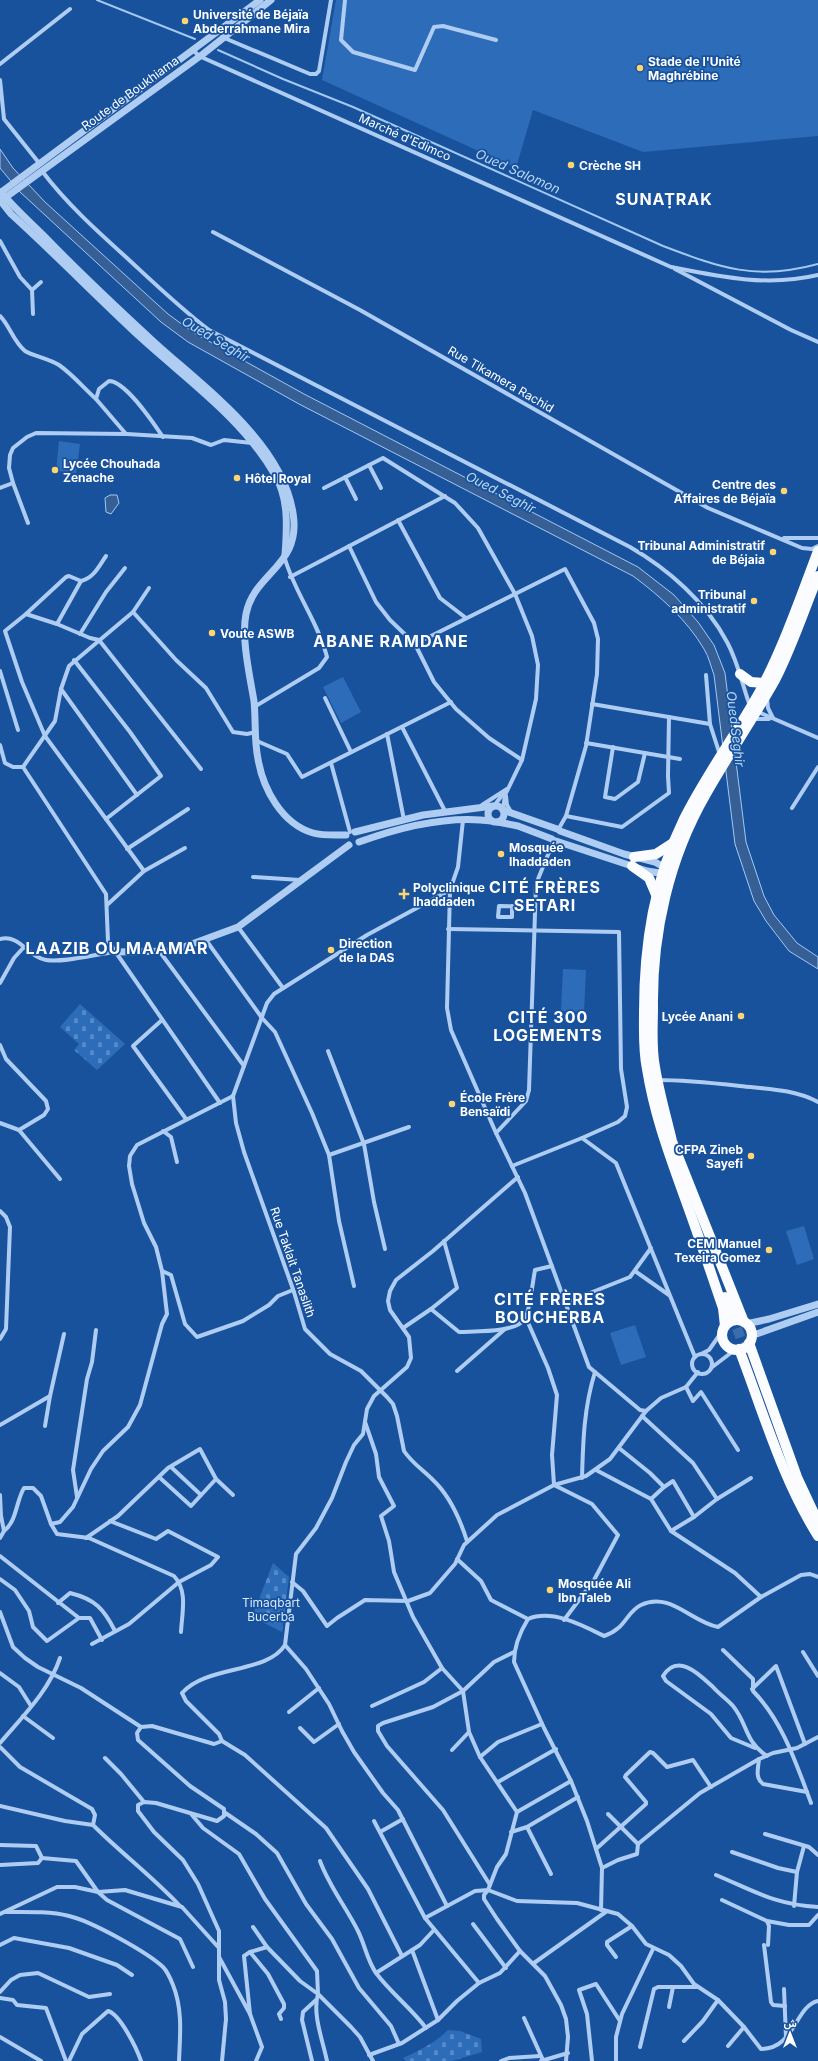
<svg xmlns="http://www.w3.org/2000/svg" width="818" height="2061" viewBox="0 0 818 2061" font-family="Inter,Vazirmatn,sans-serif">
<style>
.cemetery{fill:url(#cemetery-stones)}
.garden{fill:#2c6cb9}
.water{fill:#365f95;stroke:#a2c8f4}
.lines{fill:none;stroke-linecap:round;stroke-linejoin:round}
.stream{stroke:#a2c8f4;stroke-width:2}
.primary-tunnel{stroke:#3b6cab;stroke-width:10;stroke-dasharray:10 5;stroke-linecap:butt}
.minor{stroke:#afcdf2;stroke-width:4}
.tertiary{stroke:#afcdf2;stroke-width:7}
.primary{stroke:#fafcff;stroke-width:10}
.poi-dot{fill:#ffd570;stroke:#18529c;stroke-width:1.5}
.labels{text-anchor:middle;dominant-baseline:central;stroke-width:3.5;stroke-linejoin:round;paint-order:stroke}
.poi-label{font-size:12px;font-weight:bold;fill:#fff;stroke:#18529c;text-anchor:start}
.street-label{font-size:12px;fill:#fff;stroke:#18529c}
.park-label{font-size:12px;fill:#d7e8fc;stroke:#18529c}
.water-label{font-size:13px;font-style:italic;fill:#bcd8f8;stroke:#18529c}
.district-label{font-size:16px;font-weight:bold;letter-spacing:1px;fill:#fff;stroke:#18529c}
</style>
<defs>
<pattern id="cemetery-stones" width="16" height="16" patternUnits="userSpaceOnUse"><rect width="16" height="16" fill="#2c6cb9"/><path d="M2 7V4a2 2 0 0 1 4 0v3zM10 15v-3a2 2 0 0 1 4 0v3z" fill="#5689c7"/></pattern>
</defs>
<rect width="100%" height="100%" fill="#18529c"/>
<g class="cemetery">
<path d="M80,1004l45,40 -28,26 -23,-20 5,-6 -19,-17z"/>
<path d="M273,1563l16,14 -7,55 -30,-15z"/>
<path d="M448,2030l12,1 21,8 1,13 -30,9h-46l-3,-3c17,-8 32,-15 45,-28z"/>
</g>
<g class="garden">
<path d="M336,0h482v136l-175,16 -110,-42 -17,58 -194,-88z"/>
<path d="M59,441l21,3 -4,29 -20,-2z"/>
<path d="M343,677l18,35 -20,11 -18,-36z"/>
<path d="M563,969l23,1 -2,42 -23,-1z"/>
<path d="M804,1226l10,33 -17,6 -11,-34z"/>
<path d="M635,1325l11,32 -25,8 -11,-32z"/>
</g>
<g class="water">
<path d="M0,149l13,19 32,34 123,112 26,19 110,61 334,173 36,28 24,27 16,23 11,28 21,169 18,54 10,19 23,28 21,14v12l-29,-18 -23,-30 -12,-20 -19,-57 -21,-169c-3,-8 -5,-18 -10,-26 -17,-29 -44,-53 -71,-73l-334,-172 -111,-62 -27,-20 -141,-130 -20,-24z"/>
<path d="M110,495h7l2,8 -8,11 -5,-2 -1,-14z"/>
</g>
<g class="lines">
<g class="stream">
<path d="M97,0l98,39"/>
<path d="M218,50l65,29 70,28 310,139c58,22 93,35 155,18"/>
</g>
<path class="primary-tunnel" d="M732,1314l15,42"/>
<g class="minor">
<path d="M345,0l-4,40 12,12 62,18 19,-43 9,-1 53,14"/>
<path d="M222,37l88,37h6l3,-3 12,-71"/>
<path d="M193,50l6,6 472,211c50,10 97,20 147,8"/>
<path d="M0,64l70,-55"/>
<path d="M0,80l4,39 35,44"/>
<path d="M42,171c24,32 55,60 85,87 27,25 53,50 82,72l421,217c38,22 76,55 97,95 11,20 15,42 23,64"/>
<path d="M213,232l147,78 348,198 94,40 10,1 6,-3"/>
<path d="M0,241l20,36 12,13 1,24"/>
<path d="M675,269l116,61 27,12"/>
<path d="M32,290l9,-8"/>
<path d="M0,316c10,10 13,25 25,35 6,4 25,8 34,14 13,9 25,23 37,34"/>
<path d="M126,434l-30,-35 3,-10 10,-8c17,0 45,43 54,56"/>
<path d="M369,465l12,23"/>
<path d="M345,477l11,22"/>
<path d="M0,488l13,-5"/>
<path d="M324,488l59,-30 72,45 23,25 37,66 17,42 6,29 -2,34 -14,61 -17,35 -2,14"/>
<path d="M398,520l42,78 26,20"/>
<path d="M28,523l-15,-40 -4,-15 1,-13 3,-7 14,-11 9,-4 91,1 65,4 19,7 13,-5 28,3"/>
<path d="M784,538h34"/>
<path d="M349,546l27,56 14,18 25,24 19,38 22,27 33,29 33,22"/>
<path d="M290,577l155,-81"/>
<path d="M133,612l16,-24"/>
<path d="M26,614l40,-37 3,-1 12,5"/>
<path d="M57,624l24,-43c13,-3 18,-15 25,-25"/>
<path d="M80,634l26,-42 19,-24"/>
<path d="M415,644l150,-75 29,54 4,16 -1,35 -11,72 -20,70 -8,14"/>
<path d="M74,660l56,72 31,44 -55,43 -61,-83 -23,-54 -17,-51 21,-17 31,10 33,14 9,2 102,129"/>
<path d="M0,671l18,59"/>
<path d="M706,675l4,49"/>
<path d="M61,689l76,106"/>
<path d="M325,698l26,54"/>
<path d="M767,698l1,10 5,10"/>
<path d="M592,704l118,20 10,31"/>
<path d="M254,707l65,-39 8,-11c-9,-35 -32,-64 -42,-98"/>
<path d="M756,711l62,27"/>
<path d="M754,719h15"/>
<path d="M402,727l43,84"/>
<path d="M387,734l17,86"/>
<path d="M257,741l30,13 15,23 149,-75"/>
<path d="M586,743l94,16"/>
<path d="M0,745l5,18 8,4h10"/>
<path d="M613,747l-8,50 10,2 23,-17 7,-29"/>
<path d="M331,763l19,69"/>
<path d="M23,767l83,127 2,47 112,162"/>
<path d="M23,767l32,-46 6,-32 8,-23 64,-54 43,48 30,28 27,44 14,2 9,-2"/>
<path d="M506,796l1,9 4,7"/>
<path d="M482,805l25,-16"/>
<path d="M494,806l9,-12"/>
<path d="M792,808l26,-41"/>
<path d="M566,816l56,11 47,-34 -1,-17 1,-59"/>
<path d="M106,819l38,52 41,-23"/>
<path d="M463,820l-5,47 -8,23 -3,118 4,22 45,103 29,60 64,174 51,43 6,1 15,-13 25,-11 12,-15"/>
<path d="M127,849l61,-40"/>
<path d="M253,877l47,3"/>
<path d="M107,905l37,-34"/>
<path d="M512,906v11h-14l1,-11 35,1"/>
<path d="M238,927l45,61"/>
<path d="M448,929l171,3 2,137 6,38 -2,9 -7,6 -36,16 -70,28"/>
<path d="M0,939c20,-5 28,18 46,21 18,3 50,-6 69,-8"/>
<path d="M206,940l56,78 13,14 37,81 17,42 10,66 15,65"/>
<path d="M160,952l84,114"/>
<path d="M0,983l14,-25 10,-11"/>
<path d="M162,1020l-29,26 53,73"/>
<path d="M0,1045l6,14 40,42 2,8 -4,6 -25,15 -19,-7"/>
<path d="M328,1051l36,93 10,58 11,47"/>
<path d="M657,1080c28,0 56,3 83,6 26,3 54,3 78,16"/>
<path d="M233,1096l3,27 8,29 50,140 11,37 25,25 31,17 26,26 6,7 4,12 7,35c8,12 19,19 29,29 17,16 27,39 34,61"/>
<path d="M19,1130l41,49"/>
<path d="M163,1131l8,6 6,25"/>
<path d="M496,1133l30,-32 3,-11 7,-206 18,-44"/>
<path d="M582,1138l34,25 79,194"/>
<path d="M329,1155l80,-28"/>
<path d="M0,1211l6,6 4,10 -4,102 -6,10"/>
<path d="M162,1271l9,4 14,49 12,13 46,-16 26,-16 9,-9 15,-6"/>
<path d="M635,1271l34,24"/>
<path d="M565,1303l65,-26 21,-29"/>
<path d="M431,1309l28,23c17,-1 56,1 66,-13 4,-5 8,-39 10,-49l17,-4"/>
<path d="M526,1318l22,50 9,27 -5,60 2,30 38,19 26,31 -24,45 -30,40"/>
<path d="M403,1328l28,-19 26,-21 -13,-47"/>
<path d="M701,1354l8,-4 14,-20"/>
<circle cx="702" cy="1364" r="10"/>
<path d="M711,1368l25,-19"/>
<path d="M457,1371l48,-42"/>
<path d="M686,1387l7,14 8,-9 37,58"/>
<path d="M642,1416l51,47 24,36"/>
<path d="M365,1422l11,32 3,23 15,29 -13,10 8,25 5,31 19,45 29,51 21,23 -30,16 -50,16 -5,3v5l9,15 56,64 47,75"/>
<path d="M0,1425l50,-29 14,-62"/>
<path d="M45,1426l5,-30"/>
<path d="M619,1448l31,25 14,14 9,-6 21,36 -23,14"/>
<path d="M171,1467l30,28"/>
<path d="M596,1470l55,29 20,32 64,42 26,24"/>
<path d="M582,1478c1,-37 2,-71 13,-106"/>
<path d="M216,1479l17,16"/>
<path d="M0,1495l1,21 3,15c13,-10 12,-30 20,-43h9l8,8 10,28 9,-2 13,-15 18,-38 12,-18 25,-24 12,-22 22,-81 5,-10 -5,-43 -6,-24 -12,-24 -12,-39 -3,-18 1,-10 7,-11 96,-49 34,-93 7,-9 93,-59 83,-45"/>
<path d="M77,1497l-4,-27 14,-91 5,-17 4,-32"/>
<path d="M651,1499l13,-12"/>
<path d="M694,1517l23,-18 34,-21"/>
<path d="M51,1524l6,10 32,4 85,38c14,15 8,36 7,56"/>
<path d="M0,1538l4,-7"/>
<path d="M86,1538l32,-22 50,-48 32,-19 16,30 -25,27 -32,-29"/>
<path d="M0,1556l79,62 -32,23 -14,-14 -4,-16 -14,-21 -15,-11"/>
<path d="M457,1559l24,22 10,19 37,19"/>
<path d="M292,1582l11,9 24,35 10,-8 28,-18 43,1 22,-8 25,-29 9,-19 33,-30 57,-30 32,-9 24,-17 36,-48"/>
<path d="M58,1603l12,-10c25,6 34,16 45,38"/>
<path d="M0,1612l13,35 12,11 13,9 43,21 60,39"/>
<path d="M79,1618h11l12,22"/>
<path d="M92,1644l37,-20 50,-42 32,-17 7,-8 -50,-26 -12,8 -46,-18"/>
<path d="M285,1645l21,24 23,35 13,27 12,21 29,41 15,17 49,96"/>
<path d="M723,1650l30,29v12c30,31 43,72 58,112"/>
<path d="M803,1652l15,24"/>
<path d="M0,1673l19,14 12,19"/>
<path d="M752,1689l24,-23 29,78"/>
<path d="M372,1706l52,-24 18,-14"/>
<path d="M289,1712l30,-24"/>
<path d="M23,1716l30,22"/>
<path d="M300,1728l14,14 25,-18"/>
<path d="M222,1741l23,14 81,73 42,61 34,67"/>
<path d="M0,1743c22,-26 49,-52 60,-85"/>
<path d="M0,1747l20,20 72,42 3,6 -2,10 -28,-4 -65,-15"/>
<path d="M755,1748l-24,-10 -20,-24 -45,-33 -3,-5c15,-24 37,-1 50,11 6,7 14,12 20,19 15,18 11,35 34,50"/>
<path d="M452,1750l17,-18"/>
<path d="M480,1757l18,-15 44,-18"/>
<path d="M105,1758l16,16 23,28"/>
<path d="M759,1759c-1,10 -4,19 4,25l44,8"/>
<path d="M498,1782l58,-33"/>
<path d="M224,1812l32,22 21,19 29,51 26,35 27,49 32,38 8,18"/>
<path d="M517,1812l54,-31"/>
<path d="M608,1814l30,30"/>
<path d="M192,1815l11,13 36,26 26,45 52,72 1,23 33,33 9,10 13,24"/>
<path d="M374,1821l51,97 54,65"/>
<path d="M93,1825c28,28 60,52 87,81"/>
<path d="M527,1827l51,-30"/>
<path d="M380,1832l23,-13"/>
<path d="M511,1832l16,-5 24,47"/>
<path d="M765,1834l44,13 9,8"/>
<path d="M0,1845l36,1 6,12 34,3 22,31 9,8 73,39 13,28"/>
<path d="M596,1849l50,-45v-2l-21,-25 1,-2 24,-23 3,1 14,14 26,-7 18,27"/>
<path d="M732,1852l46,16 19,4"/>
<path d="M320,1861c9,25 26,46 38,70 7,14 9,29 18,42 15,20 35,35 50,55"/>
<path d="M0,1865l38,-2 4,-5"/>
<path d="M602,1868l16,-8 19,-6 1,-10 62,-51 59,-34 14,-6 24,-5 21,-11"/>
<path d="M716,1875c38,16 60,30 102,32"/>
<path d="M722,1900l45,21 22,4h20l9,-10"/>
<path d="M794,1906l3,-34 7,-26"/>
<path d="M601,1910l1,-42 -15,-47 -16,-40 -27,-53 -30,-66c0,-16 6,-30 14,-43 24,-10 54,6 76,17 22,-7 22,-24 37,-31 29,-14 50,17 77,22l43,-30 40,-22 9,-1 8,3"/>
<path d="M5,1912c21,0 44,-1 64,4 22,5 78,36 94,51 4,4 8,13 10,18 10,25 7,51 6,76"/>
<path d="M0,1914l57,-27h18l23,5 27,-2 57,17 37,41"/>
<path d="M425,1918l50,-27 13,-1 9,-23 9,-13 11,-42 -37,-55 -11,-25 -6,-41 31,-29 20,-10"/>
<path d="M767,1921l2,5 -1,19"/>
<path d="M473,1924l33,44"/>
<path d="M253,1927l14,20"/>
<path d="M0,1945l14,-7 55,10 48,17 15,10"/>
<path d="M764,1945l7,57 2,3 12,1"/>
<path d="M250,1952l18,22 16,30v4l-5,6 2,5"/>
<path d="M219,1957l31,57 12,33 -6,14"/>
<path d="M616,1957l-9,-12v-3l25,-16"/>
<path d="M534,1963l73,-52"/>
<path d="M376,1973l44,-28 14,-15"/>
<path d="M784,1989l2,48"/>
<path d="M0,1992l11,-12 9,-5 18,-2 51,24 21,-3"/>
<path d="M0,1998l13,2 4,5 29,3 20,53"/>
<path d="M669,2007l4,-20"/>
<path d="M250,2014l-6,-58 6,-4 17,-5 33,34 18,13c-6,20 5,47 9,67"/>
<path d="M524,2018l19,42"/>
<path d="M438,2020l19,-19 22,-18 21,-10 20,-22"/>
<path d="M0,2037l41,24"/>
<path d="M684,2041l19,-20 15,-21"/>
<path d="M728,2046l16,-19"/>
<path d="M640,2047l14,-58 4,-2h39"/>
<path d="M369,2055l33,-12 36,-23 -26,-70"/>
<path d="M69,2061l13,-27 26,-23c12,3 29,38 33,50"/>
<path d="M222,2061l4,-42 -1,-17 -6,-22v-49l-21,-47 -15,-24 -29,-28 -16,-21v-6l6,-3 12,1 61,18 7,-5v-7l-34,-23 -52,-46 -1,-7 4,-6 11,-1 62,18 8,-3 -3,-7 -33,-33 -4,-8c24,-28 85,-19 103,-48l11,-91 20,-26 16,-30 14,-36 8,-17 9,-11 4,-25 7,-13 33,-29 4,-9 -2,-21 -19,-27 -2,-9 2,-10 6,-11 37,-29 85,-74"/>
<path d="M312,2061l-10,-41 1,-8 13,-12"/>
<path d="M501,2061l8,-3 31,-2"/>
<path d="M541,2061l27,-8"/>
<path d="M566,2061l2,-24 -2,-18 -5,-14 -16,-29 -25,-25 -23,-32 -13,-20v-4l4,-5 29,11 60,2 41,11 14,12 14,18 23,11 12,11 13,18 24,16 26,27 17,22c34,0 34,-43 57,-48"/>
<path d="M592,2061l-5,-47 -8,-24 17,-6 24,37"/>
<path d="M616,2061v-24l6,-23 31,-65"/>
</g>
<g class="tertiary">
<path d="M1,192c13,16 29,30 44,45 35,36 71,70 108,104 50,46 129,101 140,172 9,53 -39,59 -47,101 -5,24 4,63 8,87 2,19 0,40 4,58 5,30 24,65 55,74 11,3 22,2 33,2"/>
<path d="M0,193l260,-193"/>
<path d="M0,200l11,14c44,40 85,82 129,123 47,43 103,82 135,138 14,24 12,53 10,80"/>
<path d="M2,200l201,-146 68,-54"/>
<circle cx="496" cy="814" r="8"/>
<path d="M503,810l54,19"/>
<path d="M498,822l20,4 34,13"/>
<path d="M560,831l64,23 31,8 12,7"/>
<path d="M355,832l68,-17 70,-9"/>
<path d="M556,841l91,30 19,3"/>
<path d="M359,842c41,-15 89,-27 133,-21"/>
<path d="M115,952l58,-1 65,-24 111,-82"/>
<path d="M746,1324l23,-5 49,-15"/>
<path d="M751,1336l67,-24"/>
</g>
<g class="primary">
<path d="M740,674l11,8 13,1"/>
<path d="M634,857l22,-3 17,-11"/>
<path d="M632,866l17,12 8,19"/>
<path d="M725,1297l7,17"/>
<circle cx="737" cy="1335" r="15"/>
<path d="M744,1322l-72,-181c-6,-25 -13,-49 -17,-74 -4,-20 -2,-40 -2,-60 -1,-74 16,-149 53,-213 22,-39 47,-75 69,-114 17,-33 29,-70 43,-104"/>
<path d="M725,1326l-2,-18c-13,-38 -26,-77 -40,-115 -15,-42 -29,-80 -36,-124 -4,-19 -3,-38 -3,-57 0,-68 10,-132 40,-193 22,-44 51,-83 75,-126 24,-45 41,-94 59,-142"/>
<path d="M749,1343l48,134 21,45"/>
<path d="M739,1349c24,62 43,130 79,187"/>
</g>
</g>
<g class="poi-dot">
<circle cx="185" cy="21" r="4"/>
<circle cx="640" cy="68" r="4"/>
<circle cx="571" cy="165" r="4"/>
<circle cx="55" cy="470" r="4"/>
<circle cx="237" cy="478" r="4"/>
<circle cx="784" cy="491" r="4"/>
<circle cx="773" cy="552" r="4"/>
<circle cx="754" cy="601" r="4"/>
<circle cx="212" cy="633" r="4"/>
<circle cx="501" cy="854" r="4"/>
<path d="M402 888h4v4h4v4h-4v4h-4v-4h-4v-4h4z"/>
<circle cx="331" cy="950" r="4"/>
<circle cx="741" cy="1016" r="4"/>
<circle cx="452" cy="1104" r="4"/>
<circle cx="751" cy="1156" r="4"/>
<circle cx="769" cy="1250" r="4"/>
<circle cx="550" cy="1590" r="4"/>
</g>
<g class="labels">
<g class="poi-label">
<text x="193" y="14">Université de Béjaïa<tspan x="193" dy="14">Abderrahmane Mira</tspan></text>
<text x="648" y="61">Stade de l'Unité<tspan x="648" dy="14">Maghrébine</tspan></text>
<text x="579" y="165">Crèche SH</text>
<text x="63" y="463">Lycée Chouhada<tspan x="63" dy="14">Zenache</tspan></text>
<text x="245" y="478">Hôtel Royal</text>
<text x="776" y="484" text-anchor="end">Centre des<tspan x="776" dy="14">Affaires de Béjaïa</tspan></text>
<text x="765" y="545" text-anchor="end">Tribunal Administratif<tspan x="765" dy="14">de Béjaia</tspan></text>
<text x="746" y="594" text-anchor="end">Tribunal<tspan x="746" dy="14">administratif</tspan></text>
<text x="220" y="633">Voute ASWB</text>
<text x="509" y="847">Mosquée<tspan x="509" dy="14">Ihaddaden</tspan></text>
<text x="413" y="887">Polyclinique<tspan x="413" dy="14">Ihaddaden</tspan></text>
<text x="339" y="943">Direction<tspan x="339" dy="14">de la DAS</tspan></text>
<text x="733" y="1016" text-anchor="end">Lycée Anani</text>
<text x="460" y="1097">École Frère<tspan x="460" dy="14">Bensaïdi</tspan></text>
<text x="743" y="1149" text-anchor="end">CFPA Zineb<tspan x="743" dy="14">Sayefi</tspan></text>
<text x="761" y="1243" text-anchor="end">CEM Manuel<tspan x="761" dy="14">Texeira Gomez</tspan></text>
<text x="558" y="1583">Mosquée Ali<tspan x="558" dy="14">Ibn Taleb</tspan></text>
</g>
<g class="street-label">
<text transform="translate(130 93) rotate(-36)">Route de Boukhiama</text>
<text transform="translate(405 137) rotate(24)">Marché d'Edimco</text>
<text transform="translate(501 379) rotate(30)">Rue Tikamera Rachid</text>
<text transform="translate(293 1262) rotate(71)">Rue Taklait Tanaslith</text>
</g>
<g class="park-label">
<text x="271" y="1602">Timaqbart<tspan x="271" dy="14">Bucerba</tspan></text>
</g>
<g class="water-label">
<text transform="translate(518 171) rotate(24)">Oued Salomon</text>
<text transform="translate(216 339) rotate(31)">Oued Seghir</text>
<text transform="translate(501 492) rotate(27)">Oued Seghir</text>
<text transform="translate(736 729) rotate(83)">Oued Seghir</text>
</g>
<g class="district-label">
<text x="664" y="199">SUNAṬRAK</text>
<text x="391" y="641">ABANE RAMDANE</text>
<text x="545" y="887">CITÉ FRÈRES<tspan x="545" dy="18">SETARI</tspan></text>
<text x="117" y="948">LAAZIB OU MAAMAR</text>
<text x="548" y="1017">CITÉ 300<tspan x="548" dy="18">LOGEMENTS</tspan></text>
<text x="550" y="1299">CITÉ FRÈRES<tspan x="550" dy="18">BOUCHERBA</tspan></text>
</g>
</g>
<g transform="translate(790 2033)" stroke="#18529c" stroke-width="3" paint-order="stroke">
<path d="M0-3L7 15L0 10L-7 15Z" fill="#ffffff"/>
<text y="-6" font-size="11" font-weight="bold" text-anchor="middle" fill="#ffffff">ش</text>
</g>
</svg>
